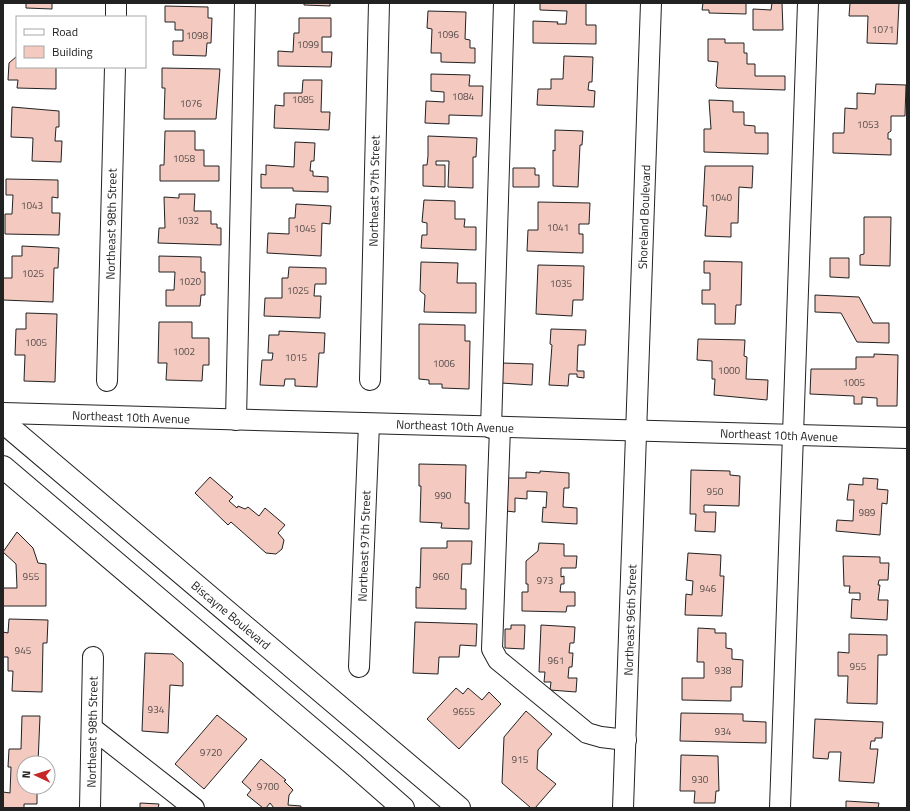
<svg xmlns="http://www.w3.org/2000/svg" width="910" height="811" viewBox="0 0 910 811" font-family="'Titillium Web',sans-serif">
<style>
.building{fill:#f3c9c0;stroke:#222}
.lines{fill:none;stroke-linecap:round;stroke-linejoin:round}
.minor-casing{stroke:#222;stroke-width:22}
.major-casing{stroke:#222;stroke-width:24}
.minor{stroke:#fff;stroke-width:20}
.major{stroke:#fff;stroke-width:22}
.labels{text-anchor:middle;dominant-baseline:central;stroke-width:3;stroke-linejoin:round;paint-order:stroke}
.number-label{font-size:10px;fill:#564c4a}
.street-label{font-size:12px;fill:#222;stroke:#fff}
</style>
<rect width="100%" height="100%" fill="#fff"/>
<g class="building">
<path d="M26,3h26v6l-26,-1z"/>
<path d="M304,3h26v3l-26,-1z"/>
<path d="M540,3h46v22h10v19l-63,-1v-22l25,1 -1,2h9l1,-13 -27,-1z"/>
<path d="M703,3h43v11l-37,-1v-3h-7z"/>
<path d="M772,3h10l1,27h-30v-21l18,1z"/>
<path d="M850,3h49l-2,41 -30,-1 1,-27h-19z"/>
<path d="M165,6l43,1v11h4l-1,25h-4l-1,13 -33,-1v-14h10v-11h-8v-8h-10z"/>
<path d="M428,11l38,1 -1,27 5,1v8h5v15l-34,-1v-9h-10l1,-24 -5,-1z"/>
<path d="M299,18h32v19h-9v15h10l-1,15 -53,-1v-15l15,1 1,-19h5z"/>
<path d="M708,39h17v4h19v10h3v11h8v12h30v14l-67,-2 -2,-2 2,-24 -10,-1z"/>
<path d="M17,56v11h39v22l-39,-1 1,-8h-10l1,-17z"/>
<path d="M564,56l29,1 -1,25h-3l-1,8 7,1 -1,16 -57,-2 1,-16h13v-10h12z"/>
<path d="M162,68l58,1 -4,50h-52l1,-31h-3z"/>
<path d="M431,74l39,1 -1,11h14l-1,30 -33,-1v9l-24,-1 1,-22 18,1v-10l-13,-1z"/>
<path d="M303,80h19l-1,32h9l-1,18 -55,-2 1,-23 9,1v-13h18z"/>
<path d="M876,84l30,1 -1,31h-14v15l-3,2v6h3v16l-58,-2v-20h11l1,-25 12,1v-16l18,1z"/>
<path d="M709,100l24,1v11h11v13l11,1v7h13v21l-64,-2v-23h7z"/>
<path d="M12,107l47,4v16h-3l-1,14h7l-1,21 -29,-1 1,-23 -22,-1z"/>
<path d="M555,130l28,1 -1,14h-2l-2,42 -25,-1v-36l2,1z"/>
<path d="M165,131h30v19h9v16h15v15h-59v-16h4z"/>
<path d="M428,136l49,2 -1,19h-3v31l-25,-1 1,-26h-13v4h9v22l-22,-1v-21h4l1,-9z"/>
<path d="M295,142l20,1 -1,18h-3l-1,10h3v5l15,1v15l-35,-1v-3h-32v-14l5,1v-10l28,2z"/>
<path d="M705,166h48l-1,22 -13,-1 -1,36h-7v14l-26,-1 2,-30h-4z"/>
<path d="M513,168h22v7h4v12h-26z"/>
<path d="M6,179l52,1v18l-6,-1v16h8l-1,22 -54,-1v-20h7l1,-19h-7z"/>
<path d="M179,194h16l-1,17h17v13h6v4h4v17l-63,-2 1,-15h6l-1,-31 15,1z"/>
<path d="M424,200l31,1v18h10l-1,8h12v23l-55,-2 1,-13h5v-12l-5,-1z"/>
<path d="M538,202l52,1 -1,21h-10v10h4v19l-56,-2 1,-21h10z"/>
<path d="M296,204l35,2 -1,18 -8,-1 -1,33 -54,-3 1,-20 21,1v-16h6z"/>
<path d="M864,217h27l-1,49 -30,-1v-10l4,-1z"/>
<path d="M22,246l37,2 -1,20h-4l-1,34 -50,-2v-22h9v-22h10z"/>
<path d="M159,256l42,1v15h4v23h-4l-1,11h-34v-16h8l1,-18h-16z"/>
<path d="M830,258h19v20l-19,-1z"/>
<path d="M704,261l38,1 -1,43h-5l-1,19h-20v-20h-13v-14h8v-17h-6z"/>
<path d="M421,262l37,1 -1,20h19v30l-52,-1 1,-17 -5,-4z"/>
<path d="M538,265l46,1 -1,34h-10l-1,16 -36,-2z"/>
<path d="M289,267l37,1v16h-11l-1,12h7l-1,22 -56,-2 1,-18h17v-20h6z"/>
<path d="M815,295l44,2 14,26h16v20l-32,-1 -16,-29 -26,-1z"/>
<path d="M26,313l31,1 -2,68 -31,-1 1,-26h-10l1,-26h10z"/>
<path d="M159,322h33v16h17v27h-6l-1,16 -36,-1 1,-17h-9z"/>
<path d="M419,324l46,1v16h5l-1,48 -27,-1v-4h-13v-4l-10,-1z"/>
<path d="M551,329l35,1 -1,15h-7l-1,26h7v7l-7,-1v-3h-8l-1,12 -19,-1 3,-40 -2,-1z"/>
<path d="M279,331l46,2 -1,20h-5l-2,34 -22,-1v-7h-10l-1,7 -24,-1 2,-25h10l1,-7h-5l1,-18h10z"/>
<path d="M698,339l47,1 -1,16 3,1 -1,22 22,1 -1,20 -53,-5 1,-16h-3v-18l-15,-1z"/>
<path d="M874,354l24,1 -1,51h-20v-8l-15,-1v7h-8v-8l-44,-2 1,-25h45v-12h18z"/>
<path d="M502,363l31,1 -1,21 -31,-2z"/>
<path d="M419,464l47,1 -1,38h4v26l-28,-1 1,-5 -22,-1 1,-36h-2z"/>
<path d="M691,470l39,1v4l10,1 -1,30 -35,-1v7h12l-1,20 -20,-1 1,-17h-6z"/>
<path d="M540,471l29,2v15h-5l-1,19 14,1v16l-35,-2 1,-15 3,1 1,-16 -20,-1v8l-12,-1v14l-9,-1 1,-33h19v-6l14,1z"/>
<path d="M210,477l23,20 -4,4 8,7 1,-2 7,3 3,-2 11,9 6,-8 20,17 -7,8 6,7 -2,9 -6,5 -10,-1 -35,-31 -3,3 -33,-32z"/>
<path d="M863,478l15,1 -1,10 11,1 -1,14 -5,-1 -2,32 -44,-4 1,-11 16,1 1,-21h-7l2,-16 14,1z"/>
<path d="M17,532l16,16 5,15 8,1v42h-43v-18h14l-1,-24 -13,-12z"/>
<path d="M447,541h25l-1,23h-9l-1,25h5v20l-50,-1v-21l4,1 1,-40h26z"/>
<path d="M539,543l25,1v12h13l-1,12h-15v9l3,-1v8h-3l-1,8h15v14h-8l-1,6 -44,-1v-19h6v-8h-2v-23l12,-10z"/>
<path d="M688,553l33,2 -1,21h4l-2,40 -37,-1 1,-21 6,1 1,-14 -7,-1z"/>
<path d="M843,556l37,1v6h9l-1,17h-9l-1,5h2l-2,15h10l-1,20 -36,-2 1,-19 8,1v-7h-11l1,-7h-6z"/>
<path d="M9,619l39,1 -1,23h-4l-1,49 -30,-1 1,-20h-5v-14h-5v-25l5,1z"/>
<path d="M415,622l62,2 -1,22 -16,-1 -1,12h-20l-1,17 -25,-1z"/>
<path d="M511,625h14l-1,24 -19,-1v-19h6z"/>
<path d="M541,625l34,2 -1,16h-4l-1,10h4l-1,14h-3l-1,11h9l-1,14 -26,-2 1,-8h-7l1,-10h-6z"/>
<path d="M698,628l17,1v4h11v15l6,1v10l11,1 -1,27h-11v14l-49,-1v-22h22v-16h-7z"/>
<path d="M849,634l38,1v20h-9l-1,49 -30,-1 1,-27h-10v-24l11,1z"/>
<path d="M145,653l28,1 10,9v23l-13,-1 -2,48 -26,-2z"/>
<path d="M456,688l7,6 5,-6 14,12 7,-8 12,12 -42,45 -32,-30z"/>
<path d="M526,711l26,23 -14,16 -1,19 19,15 -21,24h-4l-29,-25 2,-46z"/>
<path d="M681,713l62,1v7l23,1v21l-86,-2z"/>
<path d="M217,715l30,24 -43,50 -29,-25z"/>
<path d="M22,716h18l-2,47h-14v24h13v17h-13v4h-21v-16l7,1 1,-26h-3l1,-18h12z"/>
<path d="M815,719l68,3 -1,16h-7v3h-4l-1,8h8l-4,34 -35,-2 2,-29h-12l-1,7 -15,-1z"/>
<path d="M681,755l37,1 1,35h-3l-1,12h-21l1,-12h-15z"/>
<path d="M261,759l25,21 -2,1 9,9 -4,5 -1,10 13,1v2h-27l-4,-5 -4,5h-3l-16,-13 4,-5 -9,-8z"/>
<path d="M846,801l33,2 -1,5h-32z"/>
<path d="M140,803l19,1 -1,4h-18z"/>
</g>
<g class="lines">
<defs>
<g id="minor">
<path d="M116,17v-14"/>
<path d="M370,380l9,-377"/>
<path d="M107,381l8,-314"/>
<path d="M3,413l904,25"/>
<path d="M236,420l9,-417"/>
<path d="M491,428l13,-425"/>
<path d="M500,428l-8,221 6,11 89,73 14,4 25,3"/>
<path d="M359,667l10,-243"/>
<path d="M92,728l102,80"/>
<path d="M90,808l3,-151"/>
<path d="M623,808l28,-805"/>
<path d="M780,808l28,-805"/>
</g>
<g id="major">
<path d="M3,422l456,386"/>
<path d="M3,467l350,297 50,44"/>
</g>
</defs>
<use href="#minor" class="minor-casing"/>
<use href="#major" class="major-casing"/>
<use href="#minor" class="minor"/>
<use href="#major" class="major"/>
</g>
<g class="labels">
<g class="number-label">
<text x="883" y="29">1071</text>
<text x="448" y="34">1096</text>
<text x="197" y="35">1098</text>
<text x="308" y="44">1099</text>
<text x="463" y="96">1084</text>
<text x="303" y="99">1085</text>
<text x="191" y="103">1076</text>
<text x="868" y="124">1053</text>
<text x="184" y="158">1058</text>
<text x="721" y="197">1040</text>
<text x="32" y="205">1043</text>
<text x="188" y="220">1032</text>
<text x="558" y="227">1041</text>
<text x="305" y="228">1045</text>
<text x="33" y="273">1025</text>
<text x="190" y="281">1020</text>
<text x="561" y="283">1035</text>
<text x="298" y="290">1025</text>
<text x="36" y="342">1005</text>
<text x="184" y="351">1002</text>
<text x="296" y="357">1015</text>
<text x="444" y="363">1006</text>
<text x="729" y="370">1000</text>
<text x="854" y="382">1005</text>
<text x="715" y="491">950</text>
<text x="443" y="495">990</text>
<text x="867" y="512">989</text>
<text x="31" y="576">955</text>
<text x="441" y="576">960</text>
<text x="545" y="580">973</text>
<text x="708" y="588">946</text>
<text x="23" y="650">945</text>
<text x="556" y="660">961</text>
<text x="858" y="666">955</text>
<text x="723" y="670">938</text>
<text x="156" y="709">934</text>
<text x="464" y="711">9655</text>
<text x="723" y="731">934</text>
<text x="211" y="752">9720</text>
<text x="520" y="759">915</text>
<text x="700" y="779">930</text>
<text x="268" y="786">9700</text>
</g>
<g class="street-label">
<text transform="translate(374 191) rotate(-89)">Northeast 97th Street</text>
<text transform="translate(644 217) rotate(-88)">Shoreland Boulevard</text>
<text transform="translate(111 224) rotate(-89)">Northeast 98th Street</text>
<text transform="translate(131 417) rotate(2)">Northeast 10th Avenue</text>
<text transform="translate(455 426) rotate(2)">Northeast 10th Avenue</text>
<text transform="translate(779 435) rotate(2)">Northeast 10th Avenue</text>
<text transform="translate(364 546) rotate(-88)">Northeast 97th Street</text>
<text transform="translate(231 615) rotate(40)">Biscayne Boulevard</text>
<text transform="translate(630 620) rotate(-88)">Northeast 96th Street</text>
<text transform="translate(92 732) rotate(-89)">Northeast 98th Street</text>
</g>
</g>
<rect width="910" height="811" fill="none" stroke="#222222" stroke-width="8"/>
<rect x="16" y="16" width="130" height="52" fill="#ffffff" stroke="#a7a7a7"/>
<rect x="24" y="29" width="20" height="6" fill="#ffffff" stroke="#a7a7a7"/>
<text x="52" y="36" font-size="12" fill="#222222">Road</text>
<rect x="24" y="46" width="20" height="12" fill="#f3c9c0" stroke="#a7a7a7"/>
<text x="52" y="56" font-size="12" fill="#222222">Building</text>
<g transform="translate(36 775) rotate(274)"><circle r="19" fill="#ffffff" stroke="#a7a7a7"/>
<path d="M0-3L7 15L0 10L-7 15Z" fill="#c62828"/>
<text y="-6" font-size="11" font-weight="bold" text-anchor="middle" fill="#222222">N</text>
</g>
</svg>
